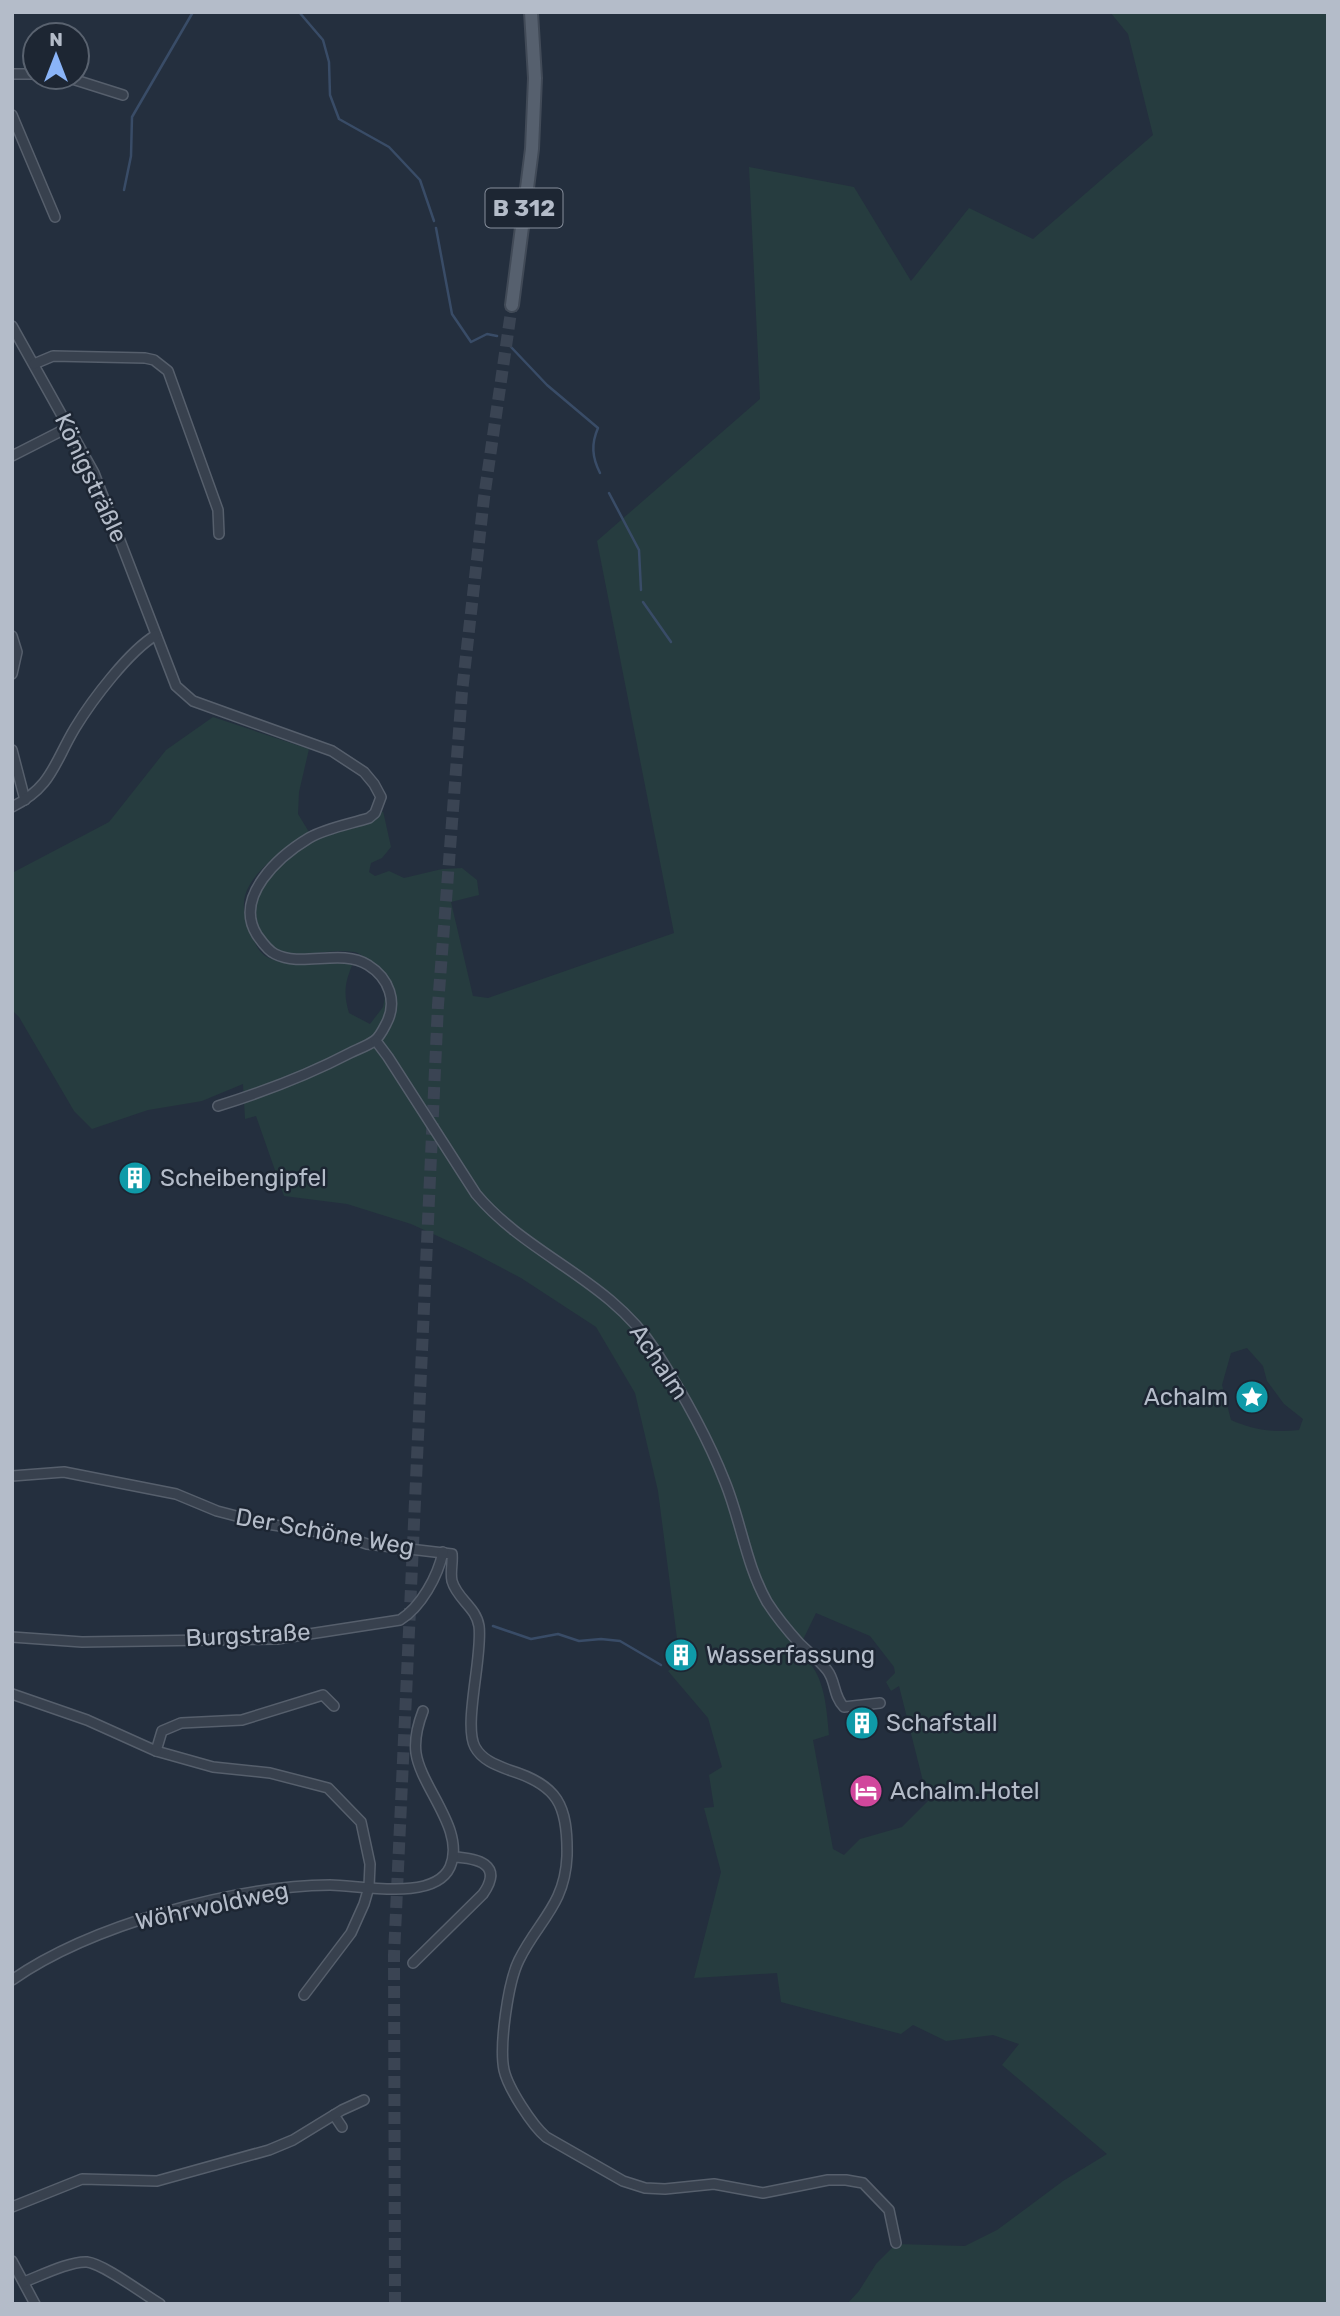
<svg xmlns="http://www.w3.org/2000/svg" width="1340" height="2316" viewBox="0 0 1340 2316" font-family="Rubik,sans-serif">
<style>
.green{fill:#263c3f;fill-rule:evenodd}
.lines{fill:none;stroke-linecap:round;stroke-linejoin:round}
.stream{stroke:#394c67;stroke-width:2.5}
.major-tunnel{stroke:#3a4453;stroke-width:12;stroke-dasharray:12 6;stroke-linecap:butt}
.minor-casing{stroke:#565f6c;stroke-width:12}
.major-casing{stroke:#414a57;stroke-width:16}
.minor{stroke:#38414e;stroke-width:9}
.major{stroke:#56606e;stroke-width:12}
.labels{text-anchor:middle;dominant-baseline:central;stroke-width:5;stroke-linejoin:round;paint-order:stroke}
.shield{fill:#1d2633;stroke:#878f9c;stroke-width:2}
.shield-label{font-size:23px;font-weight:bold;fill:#b4bcc9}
.street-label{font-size:24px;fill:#b4bcc9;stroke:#1d2633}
.poi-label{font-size:24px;fill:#b4bcc9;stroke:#1d2633;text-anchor:start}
</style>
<rect width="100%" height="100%" fill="#242f3e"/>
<path class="green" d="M1110,12h218v2292h-481l12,-13 17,-27 20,-20 69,2 32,-16 66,-49 44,-27 -105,-89 17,-21 -26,-9 -47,6 -33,-16 -12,9 -120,-32 -4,-29 -83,5 27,-106 -17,-64 10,-1 -5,-32 13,-8 -14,-49 -40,-47 12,-9 -22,-171 -23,-98 -39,-66 -75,-49 -55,-29 -55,-25 -64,-20 -63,-8 -28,-80 -11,3 -2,-35 -41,17 -54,9 -56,19 -18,-18 -55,-94 -7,-7v-137l97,-51 57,-72 47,-33 96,32 -10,43 -1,22 11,18c-21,15 -64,42 -65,71 -1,10 4,22 8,31 3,11 8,21 19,25 24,9 56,4 82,4 -8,19 -10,30 -4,50l21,11 13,-17 3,-15 7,-1c-3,-13 -9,-21 -21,-28 -5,-4 -12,-10 -18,-11 -44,-7 -87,28 -98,-38 -5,-26 17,-41 34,-56 7,-5 13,-13 21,-17 24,-13 55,-9 72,-30l8,36 -9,11 -11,5 -2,9 6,4 14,-5 15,7 38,-9 20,-1 15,12 2,15 -28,7 22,94 15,2 186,-65 -77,-392 163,-142 -11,-232 105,20 57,94 58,-73 64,31 120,-104 -25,-101zM1247,1348l16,18 4,15 17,23 19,15 -4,11c-24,3 -46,0 -68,-10l-9,-35 9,-32zM816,1613l54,23 24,31 1,6 -9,9 5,9 8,-5 29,115 -26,26 -42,12 -16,16 -11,-6 -20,-109 16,-5c-3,-30 -4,-66 -32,-83z"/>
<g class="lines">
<g class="stream">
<path d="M299,12l24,28 6,22 1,33 9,24 50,28 31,33 14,41"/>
<path d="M124,190l7,-34 1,-39 61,-105"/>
<path d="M436,228l16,86 19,28 16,-8 10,2"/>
<path d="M511,347l36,38 51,43c-7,16 -6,29 2,45"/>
<path d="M609,493l30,57 2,40"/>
<path d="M643,602l28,40"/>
<path d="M493,1626l38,13 27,-5 21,7 22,-2 19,2 41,24"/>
</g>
<path class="major-tunnel" d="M395,2304l-1,-349 44,-950 24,-313 22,-194 28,-193"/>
<defs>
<g id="minor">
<path d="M12,74h23"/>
<path d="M66,77l57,18"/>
<path d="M12,115l43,102"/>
<path d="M12,326l82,147 82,213 17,15 139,50 32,21 10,12 7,13 -6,16 -6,5c-19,6 -43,10 -60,20 -30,18 -76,59 -52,97 5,7 10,15 18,19 27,14 66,-6 93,11 21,13 30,37 18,59 -3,6 -7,14 -12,17 -7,5 -16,8 -24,12 -42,22 -87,39 -132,53"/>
<path d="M34,364l19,-8 92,2 9,2 14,11 50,139 1,24"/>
<path d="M12,456l57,-29"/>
<path d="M12,636l5,16 -5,22"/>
<path d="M12,750l13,50"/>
<path d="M12,807c40,-20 42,-44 63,-79 17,-28 54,-77 81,-93"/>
<path d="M376,1041l12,16 88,137c52,62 133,85 179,156 27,42 52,86 70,132 16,39 21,83 42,120 9,14 22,30 33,42 9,9 19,16 27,26 9,11 6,26 17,37l36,-4"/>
<path d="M12,1476l52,-4 112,22 41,17 50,13 73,11 27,9 85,10c1,9 -2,18 0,27 5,18 24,26 27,45 4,29 -16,99 -4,121 7,13 21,18 34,23 49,15 59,35 58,86 -2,49 -29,65 -48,104 -11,22 -20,86 -15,110 4,18 28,55 42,67l77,44 22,7 20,1 49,-5 49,9 65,-13h18l17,3 26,27 7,33"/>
<path d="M12,1637l70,5 195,-3 123,-19c21,-13 38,-44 43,-68"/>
<path d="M12,1694l75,26 69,31 57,16 57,6 58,15 33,34 9,42 -1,23 -5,17 -13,29 -47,62"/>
<path d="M156,1751l6,-20 19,-8 61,-3 81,-25 11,11"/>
<path d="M413,1963l70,-69c21,-30 -6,-36 -30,-37"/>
<path d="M12,1980c79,-55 222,-94 318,-95 30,0 104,17 120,-18 16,-37 -29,-79 -34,-114 -2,-15 2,-29 7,-42"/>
<path d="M334,2115l8,12"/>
<path d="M12,2207l70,-28 75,2 112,-31 24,-10 49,-30 22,-10"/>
<path d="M12,2261l23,43"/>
<path d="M24,2282c16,-6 46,-21 63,-20 17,2 56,32 73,42"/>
</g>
<path id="major" d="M512,305l20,-156 3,-71 -4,-66"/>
</defs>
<use href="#minor" class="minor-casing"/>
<use href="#major" class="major-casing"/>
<use href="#minor" class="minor"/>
<use href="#major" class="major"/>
</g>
<defs>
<symbol id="building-disc" viewBox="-11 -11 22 22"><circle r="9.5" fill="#0f9aa8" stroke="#1d2633"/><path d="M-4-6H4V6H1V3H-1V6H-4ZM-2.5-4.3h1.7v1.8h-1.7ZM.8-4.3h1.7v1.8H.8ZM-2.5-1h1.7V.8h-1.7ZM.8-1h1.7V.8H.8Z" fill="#fff"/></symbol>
<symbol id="sight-disc" viewBox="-11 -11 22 22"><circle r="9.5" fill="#0f9aa8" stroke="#1d2633"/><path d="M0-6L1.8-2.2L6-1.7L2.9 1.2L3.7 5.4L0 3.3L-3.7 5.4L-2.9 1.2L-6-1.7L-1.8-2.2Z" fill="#fff"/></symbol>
<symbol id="hotel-disc" viewBox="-11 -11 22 22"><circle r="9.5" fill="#d1479c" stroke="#1d2633"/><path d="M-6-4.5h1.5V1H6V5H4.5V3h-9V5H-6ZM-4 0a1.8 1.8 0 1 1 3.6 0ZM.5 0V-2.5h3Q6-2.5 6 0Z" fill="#fff"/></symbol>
</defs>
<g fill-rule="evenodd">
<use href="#building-disc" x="116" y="1159" width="38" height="38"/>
<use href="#sight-disc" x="1233" y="1378" width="38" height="38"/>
<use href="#building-disc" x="662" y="1636" width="38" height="38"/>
<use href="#building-disc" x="843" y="1704" width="38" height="38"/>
<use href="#hotel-disc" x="847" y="1772" width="38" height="38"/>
</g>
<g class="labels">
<rect class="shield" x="485.5" y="188.5" width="77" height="39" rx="5"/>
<g class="shield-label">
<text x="524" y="208">B 312</text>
</g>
<g class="street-label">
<text transform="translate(91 478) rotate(65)">Königsträßle</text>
<text transform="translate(659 1362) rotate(56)">Achalm</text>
<text transform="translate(325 1532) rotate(10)">Der Schöne Weg</text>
<text transform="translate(248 1635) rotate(-3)">Burgstraße</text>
<text transform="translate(212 1906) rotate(-12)">Wöhrwoldweg</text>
</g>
<g class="poi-label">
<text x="160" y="1178">Scheibengipfel</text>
<text x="1228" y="1397" text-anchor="end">Achalm</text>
<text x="706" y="1655">Wasserfassung</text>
<text x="886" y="1723">Schafstall</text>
<text x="890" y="1791">Achalm.Hotel</text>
</g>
</g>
<rect width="1340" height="2316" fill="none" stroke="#b4bcc9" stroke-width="28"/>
<g transform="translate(56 56)"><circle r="33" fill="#1d2633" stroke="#59626f" stroke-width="2"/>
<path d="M0-5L12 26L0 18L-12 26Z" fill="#8ab4f8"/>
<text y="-10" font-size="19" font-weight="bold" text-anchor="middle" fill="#b4bcc9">N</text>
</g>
</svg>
